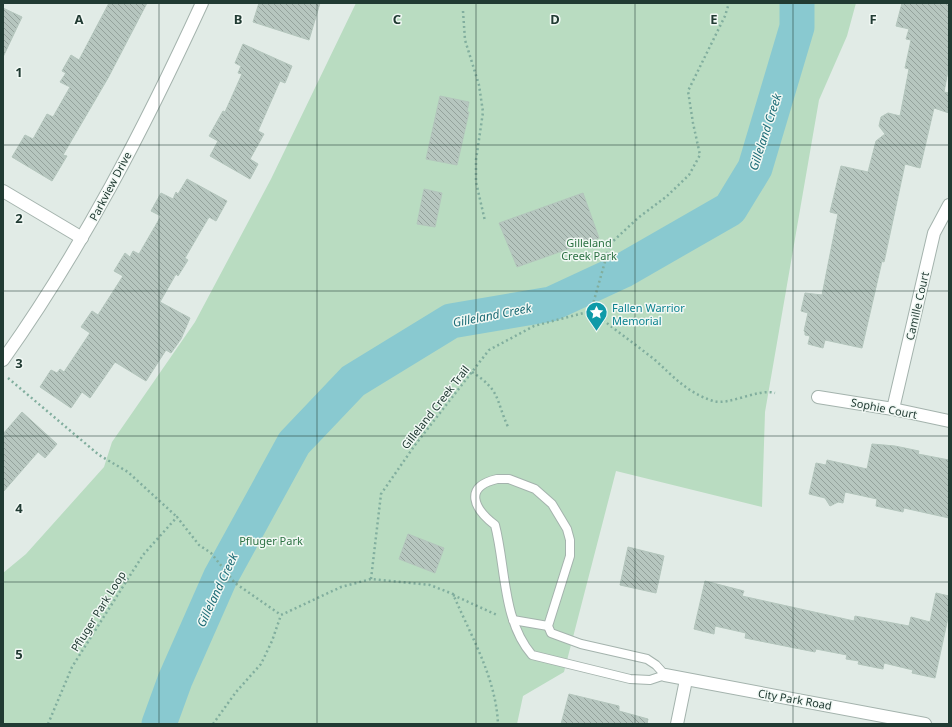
<svg xmlns="http://www.w3.org/2000/svg" width="952" height="727" viewBox="0 0 952 727" font-family="'Noto Sans',sans-serif">
<style>
.green{fill:#b9dcc1}
.lines{fill:none;stroke-linecap:round;stroke-linejoin:round}
.river{stroke:#89c9d0;stroke-width:35}
.building{fill:url(#building-back-hatch);stroke:#b3c5bc}
.service-casing{stroke:#a4b3ad;stroke-width:10}
.minor-casing{stroke:#a4b3ad;stroke-width:14}
.path{stroke:#81ae9e;stroke-width:2.5;stroke-dasharray:2 3;stroke-linecap:butt}
.service{stroke:#fff;stroke-width:8}
.minor{stroke:#fff;stroke-width:12}
.grid{fill:none;stroke:#213b33;stroke-width:1;stroke-opacity:0.55}
.labels{text-anchor:middle;dominant-baseline:central;stroke-width:3;stroke-linejoin:round;paint-order:stroke}
.street-label{font-size:11px;fill:#213b33;stroke:#f1f8f4}
.park-label{font-size:11px;fill:#2c7243;stroke:#f1f8f4}
.culture-label{font-size:11px;fill:#0d838f;stroke:#f1f8f4;text-anchor:start}
.water-label{font-size:12px;font-style:italic;fill:#1c6c76;stroke:#f1f8f4}
.grid-label{font-size:13px;text-anchor:middle;font-weight:bold;fill:#213b33;stroke:#f1f8f4;stroke-width:3;stroke-linejoin:round;paint-order:stroke}
</style>
<defs>
<pattern id="building-back-hatch" width="6" height="6" patternUnits="userSpaceOnUse"><rect width="6" height="6" fill="#b6c6bf"/><path d="M-1 5l2 2M0 0l6 6M5-1l2 2" fill="none" stroke="#94a29c"/></pattern>
</defs>
<rect width="100%" height="100%" fill="#e1ebe6"/>
<path class="green" d="M356,3h500l-9,33 -28,64 -54,312 -3,95 -146,-36 -52,201 -41,24 -6,28h-514v-151l23,-19 78,-87 8,-25 83,-120 76,-143z"/>
<g class="lines">
<path class="river" d="M159,724l16,-44 45,-102 74,-135 59,-62 98,-60 100,-17 71,-33 108,-62 25,-41 42,-141v-24"/>
</g>
<g class="building">
<path d="M109,3h38l-39,75 -45,77 4,1 -15,25 -40,-24 13,-22 8,4 14,-25 6,3 17,-30 -10,-5 6,-9 -4,-2 9,-16 8,5z"/>
<path d="M259,3h61l-11,37 -56,-18z"/>
<path d="M902,3h47v63l-5,26 5,1v20l-15,-5 -14,60 -15,-4 -21,98 -2,-1 -20,87 -37,-8 -2,8 -15,-4 2,-8 -5,-1v-3l-1,-1 4,-18 -7,-2 4,-18 17,2 16,-81 -8,-2 11,-46 27,6 8,-31 9,-7 -6,-8 2,-9 7,-4 12,3 9,-47 -4,-1 6,-28 -5,-1 3,-10 -13,-3z"/>
<path d="M3,8l19,9 -19,40z"/>
<path d="M243,44l49,22 -7,17 -5,-2 -22,50 6,3 -14,25 8,5 -8,15 -40,-23 8,-15 -9,-5 14,-25 2,1 17,-38 -4,-1 3,-7 -6,-3z"/>
<path d="M440,96l29,6 -2,10h2l-12,53 -31,-6z"/>
<path d="M187,179l40,22 -11,20 -7,-4 -24,41 3,2 -10,16 -2,-2 -16,28 30,16 -9,21 -10,14 -5,-3 -20,31 -31,-19 -25,36 -8,-6 -11,16 -31,-21 11,-17 6,3 3,-4 4,3 26,-39 -9,-6 11,-16 6,4 25,-39 -9,-5 11,-18 5,4 3,-6 6,3 22,-38 -10,-5 10,-18 12,6 3,-7 2,2z"/>
<path d="M424,189l18,4 -7,34 -18,-3z"/>
<path d="M583,193l16,45 -82,29 -18,-44z"/>
<path d="M22,412l35,32 -12,14 -7,-6 -35,40v-58z"/>
<path d="M872,444l23,2 24,5 -1,3 31,6v58l-45,-10 -1,4 -27,-6 1,-7 -32,-7 -2,11 -5,-1 -8,4 -5,-8 -16,-4 7,-31 10,2 1,-5 40,9z"/>
<path d="M408,534l36,14 -9,25 -36,-14z"/>
<path d="M628,547l36,9 -8,37 -36,-8z"/>
<path d="M705,581l39,10 -2,5 81,18 31,7 1,-5 54,10 2,-9 19,5 6,-29 13,3v17l-14,65 -23,-5 1,-3 -29,-7 -1,6 -25,-5 1,-3 -13,-2 1,-4 -31,-6 -1,3 -70,-14 1,-5 -31,-7 -1,8 -20,-5z"/>
<path d="M569,694l50,12v5l29,8 -1,5h-86z"/>
</g>
<g class="lines">
<defs>
<g id="service">
<path d="M497,479h12l26,10 17,15 15,25 3,11v16l-22,70 3,7 30,11 66,15 9,6 9,10 -15,5 -20,-1 -98,-24c-30,-35 -26,-88 -37,-130 -21,-16 -32,-38 2,-46z"/>
<path d="M513,620l35,6"/>
</g>
<g id="minor">
<path d="M3,191l79,47"/>
<path d="M3,360c79,-111 142,-233 199,-357"/>
<path d="M818,397l75,12 56,12"/>
<path d="M893,409l41,-176 15,-28"/>
<path d="M665,675l260,49"/>
<path d="M677,724l9,-44"/>
</g>
</defs>
<use href="#service" class="service-casing"/>
<use href="#minor" class="minor-casing"/>
<g class="path">
<path d="M463,11l2,29 14,45 4,27 -7,48v22l9,39"/>
<path d="M591,311c21,16 42,32 63,48 20,18 32,33 59,42 16,5 45,-13 62,-8"/>
<path d="M472,372c29,19 23,26 36,55"/>
<path d="M8,378l91,77 29,17 49,45"/>
<path d="M371,579l10,-85 34,-49 74,-95 45,-24 57,-15 19,-67 28,-26 28,-21 23,-22 11,-20 -7,-32 -5,-32 37,-75 4,-13"/>
<path d="M453,595l44,20"/>
<path d="M48,724l24,-57 71,-112 34,-38 22,28 12,8 24,30 46,32"/>
<path d="M213,724l23,-32 25,-28 11,-23 9,-26 60,-28 30,-8 59,6 23,9c18,42 43,84 45,130"/>
</g>
<use href="#service" class="service"/>
<use href="#minor" class="minor"/>
</g>
<path class="grid" d="M159,3v721M317,3v721M476,3v721M635,3v721M793,3v721M3,145h946M3,291h946M3,436h946M3,582h946"/>
<defs>
<symbol id="sight-pin" viewBox="-11 -11 22 30"><path d="M0 17L-7.5 6A9.5 9.5 0 1 1 7.5 6Z" fill="#0f9aa8" stroke="#f1f8f4"/><path d="M0-6L1.8-2.2L6-1.7L2.9 1.2L3.7 5.4L0 3.3L-3.7 5.4L-2.9 1.2L-6-1.7L-1.8-2.2Z" fill="#fff"/></symbol>
</defs>
<g fill-rule="evenodd">
<use href="#sight-pin" x="584" y="300" width="25" height="34"/>
</g>
<g class="labels">
<g class="street-label">
<text transform="translate(110 186) rotate(-62)">Parkview Drive</text>
<text transform="translate(917 306) rotate(-77)">Camille Court</text>
<text transform="translate(435 407) rotate(-52)">Gilleland Creek Trail</text>
<text transform="translate(884 408) rotate(11)">Sophie Court</text>
<text transform="translate(98 611) rotate(-58)">Pfluger Park Loop</text>
<text transform="translate(795 699) rotate(10)">City Park Road</text>
</g>
<g class="park-label">
<text x="589" y="242">Gilleland<tspan x="589" dy="13">Creek Park</tspan></text>
<text x="271" y="540">Pfluger Park</text>
</g>
<g class="culture-label">
<text x="612" y="307">Fallen Warrior<tspan x="612" dy="13">Memorial</tspan></text>
</g>
<g class="water-label">
<text transform="translate(765 132) rotate(-72)">Gilleland Creek</text>
<text transform="translate(492 315) rotate(-11)">Gilleland Creek</text>
<text transform="translate(217 590) rotate(-65)">Gilleland Creek</text>
</g>
</g>
<g class="grid-label">
<text x="79" y="24">A</text>
<text x="238" y="24">B</text>
<text x="397" y="24">C</text>
<text x="555" y="24">D</text>
<text x="714" y="24">E</text>
<text x="873" y="24">F</text>
<text x="19" y="77">1</text>
<text x="19" y="223">2</text>
<text x="19" y="368">3</text>
<text x="19" y="513">4</text>
<text x="19" y="659">5</text>
</g>
<rect width="952" height="727" fill="none" stroke="#213b33" stroke-width="8"/>
</svg>
